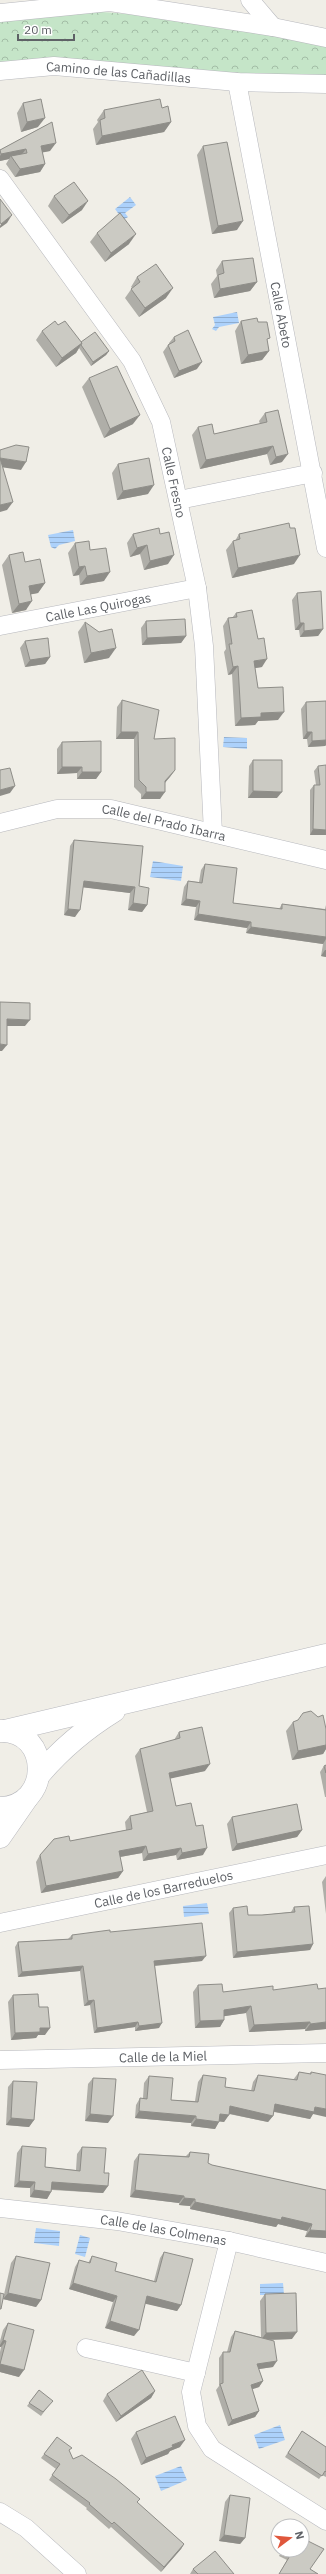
<svg xmlns="http://www.w3.org/2000/svg" width="326" height="2574" viewBox="0 0 326 2574" font-family="'IBM Plex Sans',sans-serif">
<style>
.park{fill:url(#park-crowns)}
.water{fill:url(#water-rules)}
.lines{fill:none;stroke-linecap:round;stroke-linejoin:round}
.minor-casing{stroke:#b7b8bd;stroke-width:19}
.tertiary-casing{stroke:#b7b8bd;stroke-width:23}
.minor{stroke:#fff;stroke-width:18}
.tertiary{stroke:#fff;stroke-width:22}
.wall{fill:#afaea8}
.shaded-wall{fill:#8e8d88}
.building{fill:#cbcac3;stroke:#8e8d88}
.labels{text-anchor:middle;dominant-baseline:central;stroke-width:3;stroke-linejoin:round;paint-order:stroke}
.street-label{font-size:13px;fill:#5e6166;stroke:#fff}
</style>
<defs>
<pattern id="park-crowns" width="20" height="18" patternUnits="userSpaceOnUse"><rect width="20" height="18" fill="#c5e5c8"/><path d="M2 6a3 3 0 1 1 6 0M12 15a3 3 0 1 1 6 0" fill="none" stroke="#a3bda6"/></pattern>
<pattern id="water-rules" width="6" height="5" patternUnits="userSpaceOnUse"><rect width="6" height="5" fill="#acd1fb"/><path d="M0 2.5h6" fill="none" stroke="#8fadcf"/></pattern>
</defs>
<rect width="100%" height="100%" fill="#f0eee7"/>
<path class="park" d="M88,11c80,5 160,17 238,35v30l-326,-12v-43z"/>
<g class="water">
<path d="M130,197l6,8 -11,8 3,4 -5,3 -8,-11z"/>
<path d="M237,312l2,11 -20,4 -3,4 -4,-2 3,-4 -2,-8z"/>
<path d="M73,530l2,11 -16,4 -4,4 -4,-2 -3,-12z"/>
<path d="M224,737l23,1v11l-24,-2z"/>
<path d="M153,861l30,5 -2,15 -31,-4z"/>
<path d="M207,1903l2,11 -25,3 -1,-11z"/>
<path d="M36,2228l24,3 -1,15 -25,-3z"/>
<path d="M80,2235l10,3 -5,19 -10,-3z"/>
<path d="M283,2283l1,12h-24v-11z"/>
<path d="M280,2425l5,15 -26,9 -5,-14z"/>
<path d="M181,2466l6,14 -26,11 -6,-15z"/>
</g>
<g class="lines">
<defs>
<g id="minor">
<path d="M250,0l23,27"/>
<path d="M0,13l110,-11 163,25 53,11"/>
<path id="s1" d="M0,71l54,-5 183,16 89,2"/>
<path id="s2" d="M237,82l89,466"/>
<path id="s3" d="M0,179l132,182 29,61 36,166 7,58 9,187"/>
<path d="M179,500l134,-27"/>
<path id="s4" d="M0,626l197,-38"/>
<path id="s5" d="M0,823l57,-14h54l215,51"/>
<path id="s6" d="M0,1923l326,-68"/>
<path id="s7" d="M0,2060l326,-7"/>
<path id="s8" d="M0,2208l117,13 112,20 97,22"/>
<path d="M229,2241l-38,151 6,34 15,23 114,72"/>
<path d="M86,2348l110,25"/>
<path d="M0,2512l26,16 51,46"/>
</g>
<g id="tertiary">
<path d="M5,1731l321,-76"/>
<path d="M39,1775c22,-26 46,-46 75,-64"/>
<path d="M0,1808c52,-1 51,-78 1,-77"/>
<path d="M0,1837l27,-39"/>
</g>
</defs>
<use href="#minor" class="minor-casing"/>
<use href="#tertiary" class="tertiary-casing"/>
<use href="#minor" class="minor"/>
<use href="#tertiary" class="tertiary"/>
</g>
<g class="wall">
<path d="M23,103l15,24 -17,5 -4,-19z"/>
<path d="M162,108l9,14 -7,10 -68,13 -3,-16 5,-7 -1,-2 7,-10z"/>
<path d="M52,122l-2,29 -8,1 3,12 -5,8 -25,5 -9,-13 3,-5 -9,2v-11z"/>
<path d="M203,146l34,84 -25,4 -15,-79z"/>
<path d="M54,196l28,14 -20,14 -14,-18z"/>
<path d="M97,233l32,11 -24,18 -15,-20z"/>
<path d="M222,261l35,21 -7,9 -36,7 -3,-14 6,-8 -1,-6z"/>
<path d="M137,277l29,21 -27,19 -14,-19 7,-10 -1,-1z"/>
<path d="M241,321l17,1 9,20 2,9 -7,9 -21,4 -6,-33z"/>
<path d="M58,325l23,17 28,9 -3,4 -15,11 -12,-18 -3,5 -20,14 -20,-27 6,-9z"/>
<path d="M174,337l23,32 -23,9 -11,-26 5,-7 1,-1v-1z"/>
<path d="M89,378l44,46 -29,14 -22,-51z"/>
<path d="M265,413l17,49 -12,3 -3,-11 -67,15 -8,-34 6,-8 16,7 46,-10 -1,-3z"/>
<path d="M118,464l30,30 -31,6 -5,-27z"/>
<path d="M290,528l4,36 -62,14 -6,-28 7,-9h2l4,-7z"/>
<path d="M133,534h27l8,30 -24,6 -4,-16 -10,3 -3,-14z"/>
<path d="M75,543l15,7 14,31 -24,4 -1,-10 -6,1 -5,-23z"/>
<path d="M9,555l16,7 20,21 -7,10 -7,1 -5,16 -14,3 -10,-48z"/>
<path d="M297,593l26,36 -5,7 -18,1 -1,-7h-4l-3,-30z"/>
<path d="M236,613l26,54 -7,1 3,20 20,32 -20,1 -3,4 -20,1 -3,-52 -4,1 -4,-23 2,-3 -3,-23 5,-8h4z"/>
<path d="M146,621l40,15 -5,7 -39,2 -1,-17z"/>
<path d="M85,622l24,36 -25,5 -6,-31z"/>
<path d="M25,641l25,16 -5,7 -20,3 -5,-19z"/>
<path d="M122,700l32,39 21,31 -10,13 -5,16h-19v-5l-7,-7v-48h-18l1,-32z"/>
<path d="M326,701v44l-1,1 -17,1 -1,-8h-4l-2,-30 5,-7z"/>
<path d="M62,742l39,30 -5,7h-19v-6l-20,1v-25z"/>
<path d="M253,760l24,38h-29l1,-32z"/>
<path d="M318,766l8,69h-16v-45l4,-5h2l-2,-14z"/>
<path d="M74,840l65,46 8,19 -5,7 -14,-2 2,-17 -47,-6 -8,30 -11,-2 6,-69z"/>
<path d="M205,864l28,39 46,6 3,-5 43,5 1,-4v52l-5,-1 2,-12 -77,-11 1,-5 -53,-8 2,-13 -15,-2 3,-18 4,-6 11,1 2,-12z"/>
<path d="M293,1722l33,7v20l-3,5 -31,6 -6,-29z"/>
<path d="M179,1732l26,39 -35,7 6,28 20,20 7,29 -26,5 -1,-5 -33,6 -1,-8 -22,4 3,14 -5,7 -77,15 -5,-31 4,-7 30,-14 56,-11 -1,-8 5,-6 17,-4 -12,-56 5,-7 34,-9z"/>
<path d="M326,1765v32h-1l-5,-25 4,-6z"/>
<path d="M232,1817l70,13 -5,7 -65,14 -5,-27z"/>
<path d="M326,1876v38l-4,-32z"/>
<path d="M294,1907l19,37 -3,6 -77,8 -4,-45 4,-5 15,7h14l29,-3z"/>
<path d="M110,1932l92,29 -47,5 4,62 -24,3v-4l-41,6 -4,-28 -6,1 -4,-35 -62,6 -3,-30 3,-5 50,-3 4,-4z"/>
<path d="M198,1985l25,7 50,-2 53,39 -21,2v-2l-56,3 -3,-19 -22,3v4l-4,7 -25,1 -2,-36z"/>
<path d="M13,1995l26,12 6,28h-7l-2,3 -25,2 -3,-38z"/>
<path d="M299,2072l11,2 1,-2 2,42 -3,5 -36,-7 -1,4 -5,6 -39,-8 -5,8 -5,-1 -4,8 -24,-3v-3l-56,-5 1,-13 4,-7h3l1,-15 5,-7 22,24 24,1 3,-19 5,-7 22,12 26,4 2,-9 5,-7 35,5z"/>
<path d="M93,2078l15,45 -23,-2 3,-37z"/>
<path d="M13,2081l21,39 -5,7 -23,-2 2,-38z"/>
<path d="M22,2146l23,21 31,3 1,-16 5,-7 22,26 4,13 -5,7 -51,-3 -5,9 -17,-2v-9l-16,-1 3,-34z"/>
<path d="M190,2152l18,11 4,2 114,25v48l-21,-1 2,-6 -29,-7 -2,3 -86,-18v-3l-11,-1v-2l-49,-6 4,-36 5,-7 47,2z"/>
<path d="M164,2252l17,53 -4,6 -32,-8 -11,33 -29,-8 8,-26 -44,-13 6,-22 4,-7 9,3 4,-7 23,15 39,10 6,-23z"/>
<path d="M16,2256l25,44 -5,7 -33,-8 8,-36z"/>
<path d="M265,2294l27,45 -22,1 3,27 -14,2 4,12 -4,6 -7,2 7,22 -4,6 -27,9 -12,-36 3,-4v-28l4,-6h4l4,-15 4,-6 26,6 -1,-36z"/>
<path d="M8,2323l11,54 -19,-5v-20l1,-5h-1v-6l3,-11z"/>
<path d="M39,2390l11,14 -9,12 -14,-10z"/>
<path d="M155,2391l-4,7 -35,24 -13,-21 4,-7z"/>
<path d="M302,2431l24,16v30l-4,-2 -3,4 -34,-22z"/>
<path d="M136,2432l44,15 -10,4 -2,3 -27,11 -10,-26z"/>
<path d="M57,2437l12,15 4,7 64,44 47,41 -3,5 -20,23 -50,-45 -2,2 -23,-20 1,-1 -38,-28 7,-11 -15,-11z"/>
<path d="M230,2495l15,43 -5,6 -21,-3 6,-39z"/>
<path d="M282,2550h20l8,19 8,5h-39l8,-14 -8,-4z"/>
<path d="M193,2569l41,5h-44z"/>
</g>
<g class="shaded-wall">
<path d="M45,118l-7,9 -17,5 6,-10z"/>
<path d="M171,122l-7,10 -68,13 6,-9z"/>
<path d="M56,143l-6,8 -15,3 6,-8z"/>
<path d="M26,149l-6,8 -9,-1 -2,3 -9,2v-5l1,-2z"/>
<path d="M45,164l-5,8 -25,5 5,-8z"/>
<path d="M88,201l-6,9 -20,14 7,-9z"/>
<path d="M12,215l-5,8 -7,5v-2l1,-2z"/>
<path d="M243,221l-6,9 -25,4 6,-8z"/>
<path d="M136,234l-7,10 -24,18 6,-9z"/>
<path d="M257,282l-7,9 -36,7 6,-9z"/>
<path d="M173,288l-7,10 -27,19 6,-9z"/>
<path d="M82,343l-6,10 -20,14 6,-9z"/>
<path d="M109,351l-3,4 -15,11 2,-4z"/>
<path d="M269,351l-7,9 -21,4 7,-9z"/>
<path d="M202,362l-5,7 -23,9 5,-7z"/>
<path d="M140,415l-7,9 -29,14 6,-9z"/>
<path d="M273,446l-6,8 -67,15 6,-9z"/>
<path d="M288,454l-6,8 -12,3 6,-8z"/>
<path d="M0,458l26,4 -5,8 -21,-3z"/>
<path d="M154,485l-6,9 -31,6 6,-9z"/>
<path d="M13,502l-6,8 -7,2v-7z"/>
<path d="M147,545l-7,9 -10,3 7,-9z"/>
<path d="M174,555l-6,9 -24,6 6,-9z"/>
<path d="M300,555l-6,9 -62,14 6,-10z"/>
<path d="M85,566l-6,9 -6,1 6,-9z"/>
<path d="M110,572l-6,9 -24,4 7,-9z"/>
<path d="M45,583l-7,10 -15,3 6,-10z"/>
<path d="M32,601l-6,9 -14,3 7,-9z"/>
<path d="M300,623h4l-5,7h-4z"/>
<path d="M323,629l-5,7 -18,1 4,-6z"/>
<path d="M186,636l-5,7 -39,2 5,-7z"/>
<path d="M116,648l-7,10 -25,5 7,-10z"/>
<path d="M50,657l-5,7 -20,3 5,-7z"/>
<path d="M267,659l-5,8 -14,2 6,-8z"/>
<path d="M238,666l-6,8 -4,1 5,-8z"/>
<path d="M284,712l-6,8 -20,1 -3,4 -20,1 6,-8 20,-5z"/>
<path d="M121,732h17l-4,7h-18z"/>
<path d="M307,732h5l-5,7h-4z"/>
<path d="M326,740v5l-1,1 -17,1 4,-6z"/>
<path d="M62,767h20l-5,6 -20,1z"/>
<path d="M175,770l-5,7 -10,11 5,-7z"/>
<path d="M82,772h19l-5,7h-19z"/>
<path d="M15,786l-5,7 -10,3v-6z"/>
<path d="M253,791l29,1 -5,6h-29z"/>
<path d="M146,792h19l-5,7h-19z"/>
<path d="M313,829l13,1v5h-16z"/>
<path d="M84,881l51,6 -5,6 -50,-6z"/>
<path d="M186,899l14,2 -4,6 -15,-2z"/>
<path d="M133,903l14,2 -5,7 -14,-2z"/>
<path d="M68,909l12,1 -5,7 -11,-2z"/>
<path d="M198,914l53,8 -4,6 -53,-8z"/>
<path d="M251,927l75,10v2l-3,5 -77,-11z"/>
<path d="M325,950h1v7l-5,-1z"/>
<path d="M7,1019l23,1 -5,6h-22z"/>
<path d="M0,1044l7,1 -5,6h-2z"/>
<path d="M326,1745v4l-3,5 -31,6 6,-9z"/>
<path d="M210,1764l-5,7 -41,9 5,-7z"/>
<path d="M302,1830l-5,7 -65,14 5,-7z"/>
<path d="M146,1846l-4,7 -28,5 5,-7z"/>
<path d="M181,1848l-5,7 -33,6 5,-7z"/>
<path d="M207,1848l-4,7 -26,5 5,-7z"/>
<path d="M123,1871l-5,7 -77,15 5,-7z"/>
<path d="M313,1944l-3,6 -77,8 4,-6z"/>
<path d="M206,1956l-4,5 -51,5 3,-5z"/>
<path d="M83,1966l-3,5 -62,6 4,-5z"/>
<path d="M94,2000l-4,5 -6,1 4,-5z"/>
<path d="M251,2006l-5,7 -27,4 5,-7z"/>
<path d="M224,2020l-4,7 -25,1 5,-7z"/>
<path d="M138,2022l-3,5 -41,6 3,-5z"/>
<path d="M310,2022l-5,7 -56,3 5,-7z"/>
<path d="M326,2022v7l-21,2 5,-7z"/>
<path d="M162,2023l-3,5 -24,3 4,-5z"/>
<path d="M40,2028h10l-5,7h-7l-2,3 -25,2 4,-7z"/>
<path d="M275,2104l40,3 11,2v8l-13,-3 -3,5 -39,-8z"/>
<path d="M230,2106l43,10 -5,6 -42,-9z"/>
<path d="M139,2111l57,5 -5,7 -56,-5z"/>
<path d="M90,2114l23,2 -5,7 -23,-2z"/>
<path d="M220,2114l9,1 -5,7 -8,-1z"/>
<path d="M11,2118l23,2 -5,7 -23,-2z"/>
<path d="M196,2119l23,3 -4,7 -24,-3z"/>
<path d="M19,2181l16,1 -5,6 -16,-1z"/>
<path d="M52,2182l56,4 -5,7 -56,-4z"/>
<path d="M34,2190l17,2 -4,7 -17,-2z"/>
<path d="M135,2190l49,6 -5,7 -49,-6z"/>
<path d="M184,2198l11,1 -5,7 -11,-1z"/>
<path d="M195,2202l87,15 30,7 -5,7 -29,-7 -2,3 -86,-18z"/>
<path d="M310,2230l16,1v7l-21,-1z"/>
<path d="M73,2283l44,13 -4,6 -44,-13z"/>
<path d="M8,2293l33,7 -5,7 -33,-8z"/>
<path d="M147,2296l34,9 -4,6 -35,-8z"/>
<path d="M110,2321l29,9 -5,6 -29,-8z"/>
<path d="M297,2332l-5,7 -31,1 5,-7z"/>
<path d="M3,2340l3,1 -5,6h-1v-2z"/>
<path d="M277,2361l-4,6 -20,3 4,-6z"/>
<path d="M0,2364l24,6 -5,7 -19,-5z"/>
<path d="M263,2381l-4,6 -12,4 4,-6z"/>
<path d="M155,2391l-4,7 -35,24 5,-6z"/>
<path d="M259,2411l-4,6 -27,9 4,-6z"/>
<path d="M185,2440l-5,7 -10,4 -2,3 -27,11 5,-7 26,-13z"/>
<path d="M224,2535l21,3 -5,6 -21,-3z"/>
<path d="M184,2544l-3,5 -20,23 3,-5z"/>
</g>
<g class="building">
<path d="M41,99l4,19 -18,4 -4,-19z"/>
<path d="M160,99l2,9 6,-2 3,16 -69,14 -2,-16 5,-2 -1,-8z"/>
<path d="M52,122l4,21 -15,3 4,18 -25,5 -9,-13 16,-3 -1,-4 -25,5 -1,-4z"/>
<path d="M227,142l16,79 -25,5 -15,-80z"/>
<path d="M74,182l14,19 -19,14 -15,-19z"/>
<path d="M0,199l12,16 -11,9 -1,-2z"/>
<path d="M120,213l16,21 -25,19 -14,-20z"/>
<path d="M253,258l4,24 -37,7 -2,-14 6,-2 -2,-12z"/>
<path d="M156,264l17,24 -28,20 -14,-19 9,-7 -3,-5z"/>
<path d="M257,318l1,4h9l3,16 -3,1 2,12 -21,4 -7,-34z"/>
<path d="M55,321l3,4 7,-4 17,22 -20,15 -20,-27z"/>
<path d="M188,330l14,32 -23,9 -11,-26 7,-4 -1,-4z"/>
<path d="M95,332l14,19 -16,11 -12,-17 1,-2 -1,-1z"/>
<path d="M117,366l23,49 -30,14 -21,-51z"/>
<path d="M278,410l10,44 -12,3 -3,-11 -67,14 -8,-33 14,-3 2,10 53,-12 -2,-9z"/>
<path d="M16,445l13,2 -3,15 -26,-4 13,44 -13,3v-55z"/>
<path d="M149,458l5,27 -31,6 -5,-27z"/>
<path d="M289,523l1,5h5l5,27 -62,13 -5,-27 7,-2 -1,-5z"/>
<path d="M159,528l1,6 9,-2 5,23 -24,6 -3,-16 -10,3 -4,-14z"/>
<path d="M89,541l1,9 16,-2 4,24 -23,4 -2,-10 -6,1 -4,-24z"/>
<path d="M23,552l2,10 15,-3 5,24 -16,3 3,15 -13,3 -10,-49z"/>
<path d="M321,591l2,38 -19,2v-8h-4l-3,-30z"/>
<path d="M252,610l6,29 6,-1 3,21 -13,2 4,27 25,-1 1,25 -23,1v4l-20,1 -3,-52 -5,1 -4,-23h3l-4,-26 9,-1 -1,-4z"/>
<path d="M185,619l1,17 -39,2 -1,-17z"/>
<path d="M85,622l14,10 13,-3 4,19 -25,5z"/>
<path d="M48,638l2,19 -20,3 -5,-19z"/>
<path d="M122,700l37,10 -5,29 21,-1v32l-10,11v11h-19v-5l-7,-7 -1,-48h-17z"/>
<path d="M326,701v39l-14,1v-9h-5l-1,-30z"/>
<path d="M101,741v31h-19v-5h-20v-25z"/>
<path d="M253,760h29v32l-29,-1z"/>
<path d="M326,765v65l-13,-1 1,-44h6l-2,-19z"/>
<path d="M10,768l5,18 -15,4v-20z"/>
<path d="M74,840l69,6 -4,40 10,2 -2,17 -14,-2 2,-16 -51,-6 -4,29 -12,-1z"/>
<path d="M205,864l32,4 -4,35 49,6v-5l44,6v27l-75,-10v-5l-53,-8 2,-13 -14,-2 2,-18 14,2z"/>
<path d="M0,1002l30,1v17l-23,-1v26l-7,-1z"/>
<path d="M311,1711l7,6 5,-2 3,14v16l-28,6 -5,-29 5,-2 5,-7z"/>
<path d="M202,1727l8,37 -41,9 7,33 15,-3 5,23 7,-1 4,23 -25,5 -1,-5 -33,6 -2,-8 -27,5 4,20 -77,15 -6,-31 14,-16 15,-3 1,5 62,-12 -2,-13 23,-5 -13,-62 40,-11 -1,-6z"/>
<path d="M326,1765v8l-2,-7z"/>
<path d="M297,1804l5,26 -65,14 -5,-27z"/>
<path d="M247,1906l1,9h14l33,-3 -1,-5 15,-1 4,38 -76,8 -4,-44z"/>
<path d="M202,1923l4,33 -52,5 8,62 -23,3 -1,-4 -41,6 -3,-28 -6,1 -5,-35 -61,6 -4,-30 54,-3v-4l38,-5v2z"/>
<path d="M222,1984l1,8 50,-6v4l44,-6 1,5 8,-1v34l-16,2v-2l-56,3 -3,-19 -27,4v10l-24,1 -2,-36z"/>
<path d="M38,1994l1,13h9l2,21h-10v4l-25,1 -2,-38z"/>
<path d="M299,2072l12,2v-2l15,3v34l-11,-2 -1,5 -39,-8 -2,12 -43,-10 -1,9 -9,-1 -1,8 -23,-3v-3l-57,-5 1,-13 7,1 2,-23 24,2 -2,22 27,2 5,-27 23,3 -1,9 29,4 4,-16 39,5z"/>
<path d="M93,2078l23,1 -3,37 -23,-2z"/>
<path d="M13,2081l24,1 -3,38 -23,-2z"/>
<path d="M22,2146l24,2 -1,19 35,4 2,-24 24,1 -2,25h5l-1,13 -56,-4 -1,10 -17,-2 1,-8 -16,-1z"/>
<path d="M190,2152l19,2 -1,9 4,2 114,25v41l-16,-1 2,-6 -30,-7 -1,3 -86,-18v-3l-11,-1v-2l-49,-6 4,-36 50,3z"/>
<path d="M164,2252l29,7 -12,46 -34,-9 -8,34 -29,-9 7,-25 -44,-13 6,-23 11,3 2,-7 25,7 -2,8 41,11z"/>
<path d="M16,2256l34,7 -9,37 -33,-7z"/>
<path d="M0,2293l4,1 -3,15h-1z"/>
<path d="M296,2293l1,39 -31,1 -1,-39z"/>
<path d="M8,2323l26,7 -10,40 -24,-6 6,-23 -3,-1z"/>
<path d="M235,2331l39,10 3,20 -20,3 6,17 -12,4 8,26 -27,9 -12,-36 3,-1v-31h7z"/>
<path d="M142,2370l13,21 -34,25 -14,-22z"/>
<path d="M39,2390l14,11 -10,11 -14,-9z"/>
<path d="M175,2416l10,24 -13,5 1,2 -27,11 -10,-26z"/>
<path d="M302,2431l24,16v25l-1,-1 -3,5 -34,-23z"/>
<path d="M57,2437l15,11 -3,2 4,9 9,-4 34,24 24,20 -3,3 47,42 -20,23 -50,-45 -2,2 -23,-20 1,-1 -38,-28 8,-11 -16,-10z"/>
<path d="M230,2495l20,3 -5,40 -21,-3z"/>
<path d="M302,2538l22,11 -14,20 8,5h-39l12,-20 -7,-4h18z"/>
<path d="M215,2551l19,23h-36l-5,-5z"/>
</g>
<g class="labels">
<g class="street-label">
<text stroke="none"><textPath href="#s1" startOffset="119">Camino de las Cañadillas</textPath></text>
<text stroke="none"><textPath href="#s2" startOffset="237">Calle Abeto</textPath></text>
<text stroke="none"><textPath href="#s3" startOffset="354">Calle Fresno</textPath></text>
<text stroke="none"><textPath href="#s4" startOffset="100">Calle Las Quirogas</textPath></text>
<text stroke="none"><textPath href="#s5" startOffset="167">Calle del Prado Ibarra</textPath></text>
<text stroke="none"><textPath href="#s6" startOffset="167">Calle de los Barreduelos</textPath></text>
<text stroke="none"><textPath href="#s7" startOffset="163">Calle de la Miel</textPath></text>
<text stroke="none"><textPath href="#s8" startOffset="165">Calle de las Colmenas</textPath></text>
</g>
</g>
<g transform="translate(290 2538) rotate(74)"><circle r="19" fill="#ffffff" stroke="#bfc0c2"/>
<path d="M0-3L7 15L0 10L-7 15Z" fill="#e0573c"/>
<text y="-6" font-size="11" font-weight="bold" text-anchor="middle" fill="#5e6166">N</text>
</g>
<path d="M18 34v6h56v-6" fill="none" stroke="#5e6166" stroke-width="2"/>
<text x="24" y="34" font-size="12" fill="#5e6166" stroke="#ffffff" stroke-width="3" paint-order="stroke">20 m</text>
</svg>
